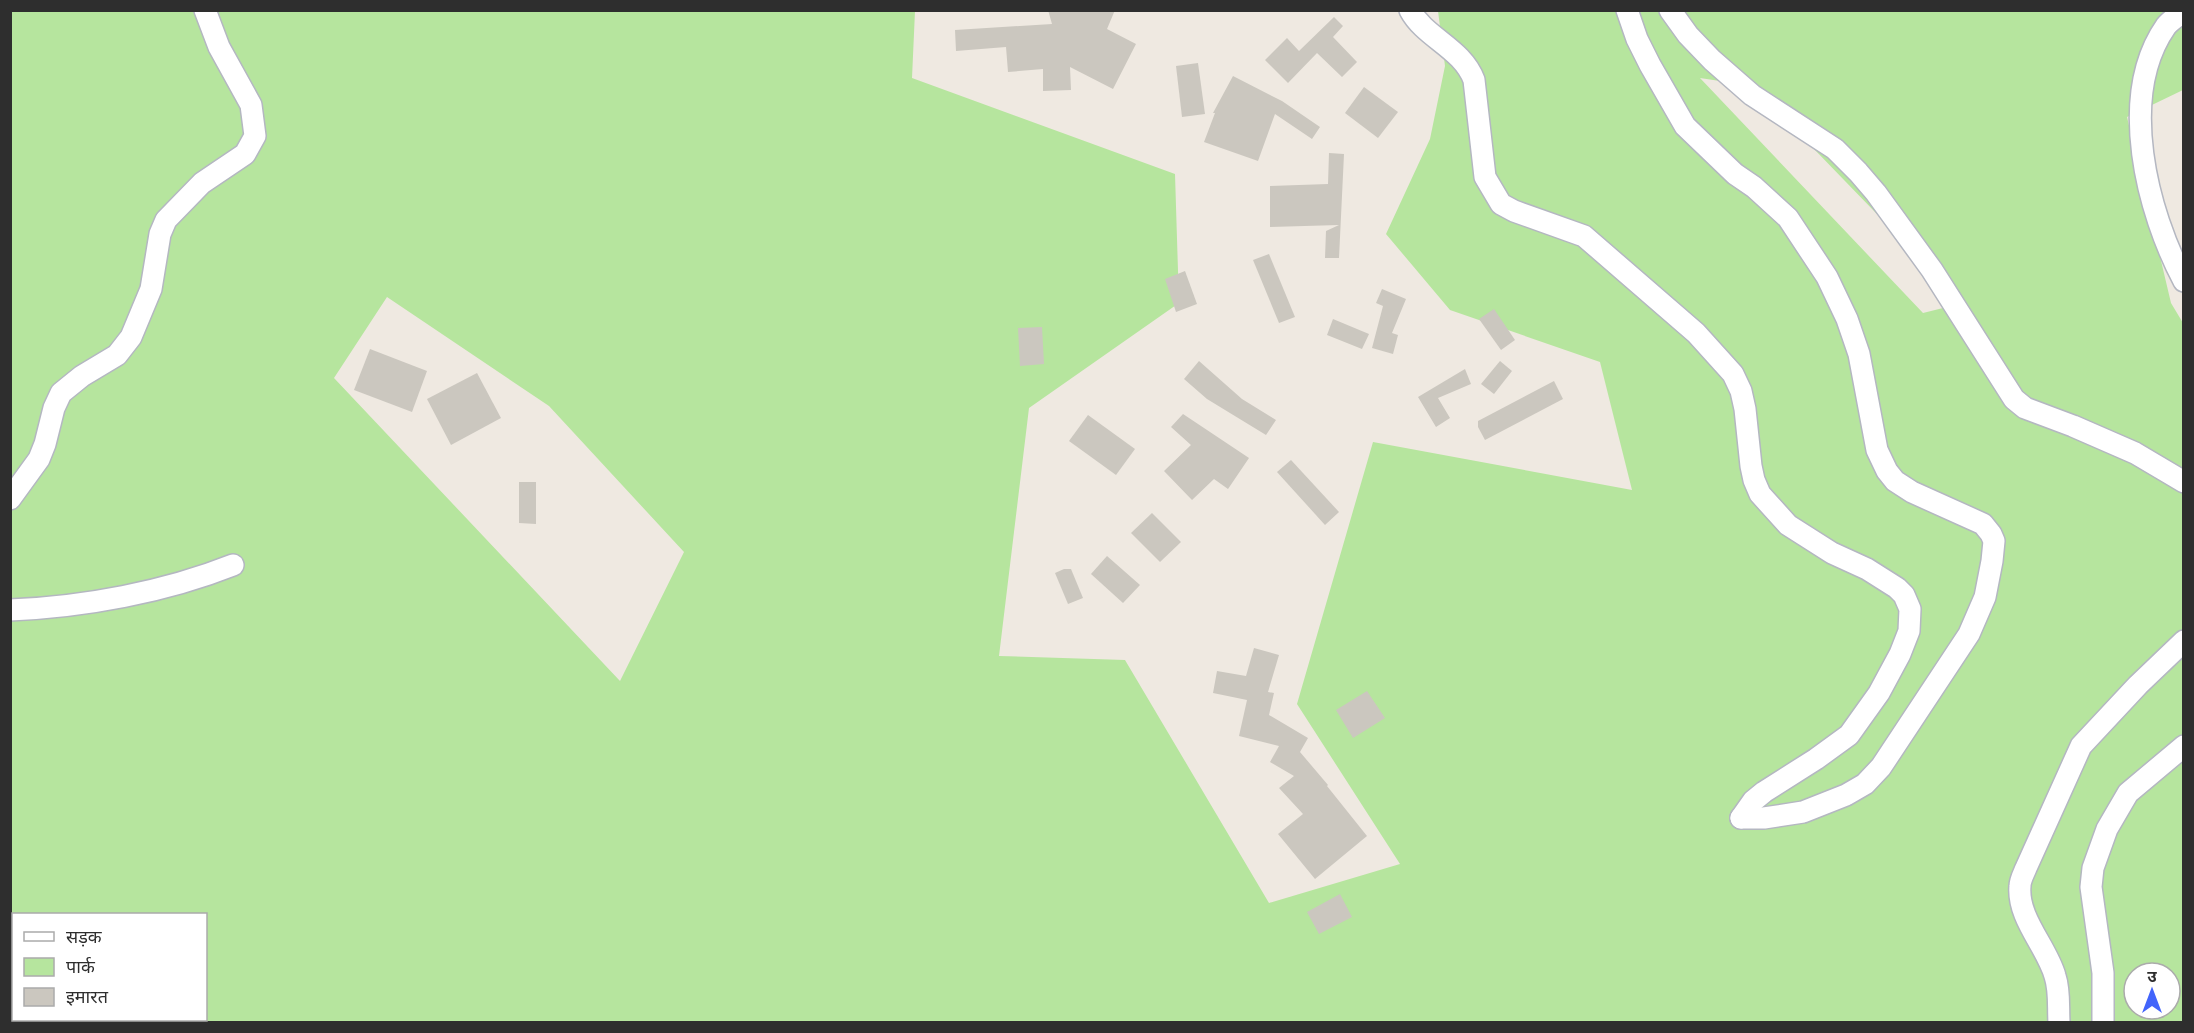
<svg xmlns="http://www.w3.org/2000/svg" width="2194" height="1033" viewBox="0 0 2194 1033" font-family="'DejaVu Sans','Noto Sans Devanagari',sans-serif">
<style>
.green{fill:#b6e59e;fill-rule:evenodd}
.building{fill:#cbc7bf}
.lines{fill:none;stroke-linecap:round;stroke-linejoin:round}
.minor-casing{stroke:#b4b7c1;stroke-width:24}
.minor{stroke:#fff;stroke-width:21}
</style>
<rect width="100%" height="100%" fill="#efe9e1"/>
<path class="green" d="M10,11h905l-3,67 263,96 4,129 -150,105 -30,248 126,4 144,243 131,-39 -103,-160 76,-262 259,48 -32,-128 -150,-52 -64,-76 44,-95 15,-73 -7,-55h745v79l-56,27 44,186 12,20v699h-2172zM1700,78l53,8 210,217 -40,10zM387,297l162,109 135,146 -64,129 -286,-303zM14,914h192v106h-192zM2134,973h36v36h-36z"/>
<g class="building">
<path d="M1048,10h67l-8,19 29,15 -23,45 -43,-22 1,23 -28,1v-22l-35,3 -2,-25 -50,4 -1,-21 97,-6z"/>
<path d="M1334,17l9,9 -10,11 24,25 -15,15 -25,-24 -29,30 -23,-23 22,-22 12,13z"/>
<path d="M1198,63l7,51 -23,3 -6,-51z"/>
<path d="M1233,76l49,25 38,26 -8,12 -37,-25 -17,47 -54,-19 11,-29h-2z"/>
<path d="M1364,87l34,25 -20,26 -33,-25z"/>
<path d="M1329,153l15,1 -5,104h-14l1,-27 13,-6 -69,2v-41l58,-2z"/>
<path d="M1269,254l26,63 -16,6 -26,-63z"/>
<path d="M1185,271l12,33 -21,8 -11,-33z"/>
<path d="M1382,289l24,10 -14,34 6,2 -5,19 -21,-6 11,-42 -7,-3z"/>
<path d="M1494,309l21,31 -14,10 -22,-31z"/>
<path d="M1333,319l36,15 -7,15 -35,-14z"/>
<path d="M1042,327l2,37 -24,2 -2,-38z"/>
<path d="M370,349l57,22 -15,41 -58,-22z"/>
<path d="M1199,361l43,38 34,21 -10,15 -59,-36 -23,-20z"/>
<path d="M1500,361l12,10 -18,23 -13,-10z"/>
<path d="M1465,369l6,15 -33,14 12,20 -14,9 -18,-30z"/>
<path d="M477,373l24,45 -50,27 -24,-46z"/>
<path d="M1554,381l9,18 -78,41 -7,-13v-6z"/>
<path d="M1183,414l66,44 -21,31 -14,-10 -22,21 -28,-29 27,-26 -20,-18z"/>
<path d="M1088,415l47,34 -19,26 -47,-34z"/>
<path d="M1291,460l48,52 -14,13 -48,-53z"/>
<path d="M519,482h17v42l-17,-1z"/>
<path d="M1152,513l29,29 -21,20 -29,-29z"/>
<path d="M1107,556l33,29 -17,18 -32,-29z"/>
<path d="M1064,569h7l12,29 -15,6 -13,-31z"/>
<path d="M1254,648l25,7 -11,37 6,1 -5,22 39,23 -8,14 28,33 -1,1 40,50 -52,43 -37,-45 25,-20 -24,-26 15,-12 -24,-14 9,-16 -40,-10 8,-36 -34,-7 4,-22 29,5z"/>
<path d="M1367,691l18,27 -32,20 -17,-28z"/>
<path d="M1340,894l12,23 -33,17 -12,-22z"/>
</g>
<g class="lines">
<defs>
<g id="minor">
<path d="M1410,10c15,28 52,38 64,70l11,97 16,27 13,7 70,25 112,97 37,41 8,17 4,18 6,57 3,14 6,14 28,31 44,28 35,16 30,19 7,7 6,14 -1,22 -9,23 -21,39 -30,42 -33,24 -52,33 -11,9 -12,17"/>
<path d="M1627,10l10,29 13,26 35,61 50,48 19,13 34,31 39,59 20,42 12,35 18,96 10,21 8,10 17,11 71,32 8,10 3,7 -2,20 -7,36 -16,37 -88,133 -16,17 -19,11 -43,17 -39,6h-23"/>
<path d="M1670,10l18,25 24,25 40,35 83,54 23,23 18,21 56,77 82,129 11,9 48,18 62,27 49,29"/>
<path d="M2184,11c-6,5 -13,9 -18,15 -49,70 -19,186 18,255"/>
<path d="M10,499l29,-40 6,-15 9,-36 7,-15 21,-17 35,-21 14,-18 20,-48 9,-55 6,-14 36,-37 43,-29 10,-18 -4,-31 -32,-58 -14,-37"/>
<path d="M10,610c74,-3 155,-18 223,-45"/>
<path d="M2059,1022c-1,-15 1,-31 -4,-46 -8,-29 -38,-58 -35,-90 0,-6 4,-13 6,-18l55,-122 57,-61 46,-44"/>
<path d="M2103,1022v-49l-12,-86 2,-19 14,-39 21,-36 56,-47"/>
</g>
</defs>
<use href="#minor" class="minor-casing"/>
<use href="#minor" class="minor"/>
</g>
<rect width="2194" height="1033" fill="none" stroke="#2e2e2e" stroke-width="24"/>
<rect x="12" y="913" width="195" height="108" fill="#ffffff" stroke="#ababab" stroke-width="1.5"/>
<rect x="24" y="932" width="30" height="9" fill="#ffffff" stroke="#ababab" stroke-width="1.5"/>
<text x="66" y="943" font-size="18" fill="#2e2e2e">सड़क</text>
<rect x="24" y="958" width="30" height="18" fill="#b6e59e" stroke="#ababab" stroke-width="1.5"/>
<text x="66" y="973" font-size="18" fill="#2e2e2e">पार्क</text>
<rect x="24" y="988" width="30" height="18" fill="#cbc7bf" stroke="#ababab" stroke-width="1.5"/>
<text x="66" y="1003" font-size="18" fill="#2e2e2e">इमारत</text>
<g transform="translate(2152 991)"><circle r="28" fill="#ffffff" stroke="#ababab" stroke-width="1.5"/>
<path d="M0-4.5L10 22L0 15L-10 22Z" fill="#4264fb"/>
<text y="-9" font-size="16" font-weight="bold" text-anchor="middle" fill="#2e2e2e">उ</text>
</g>
</svg>
